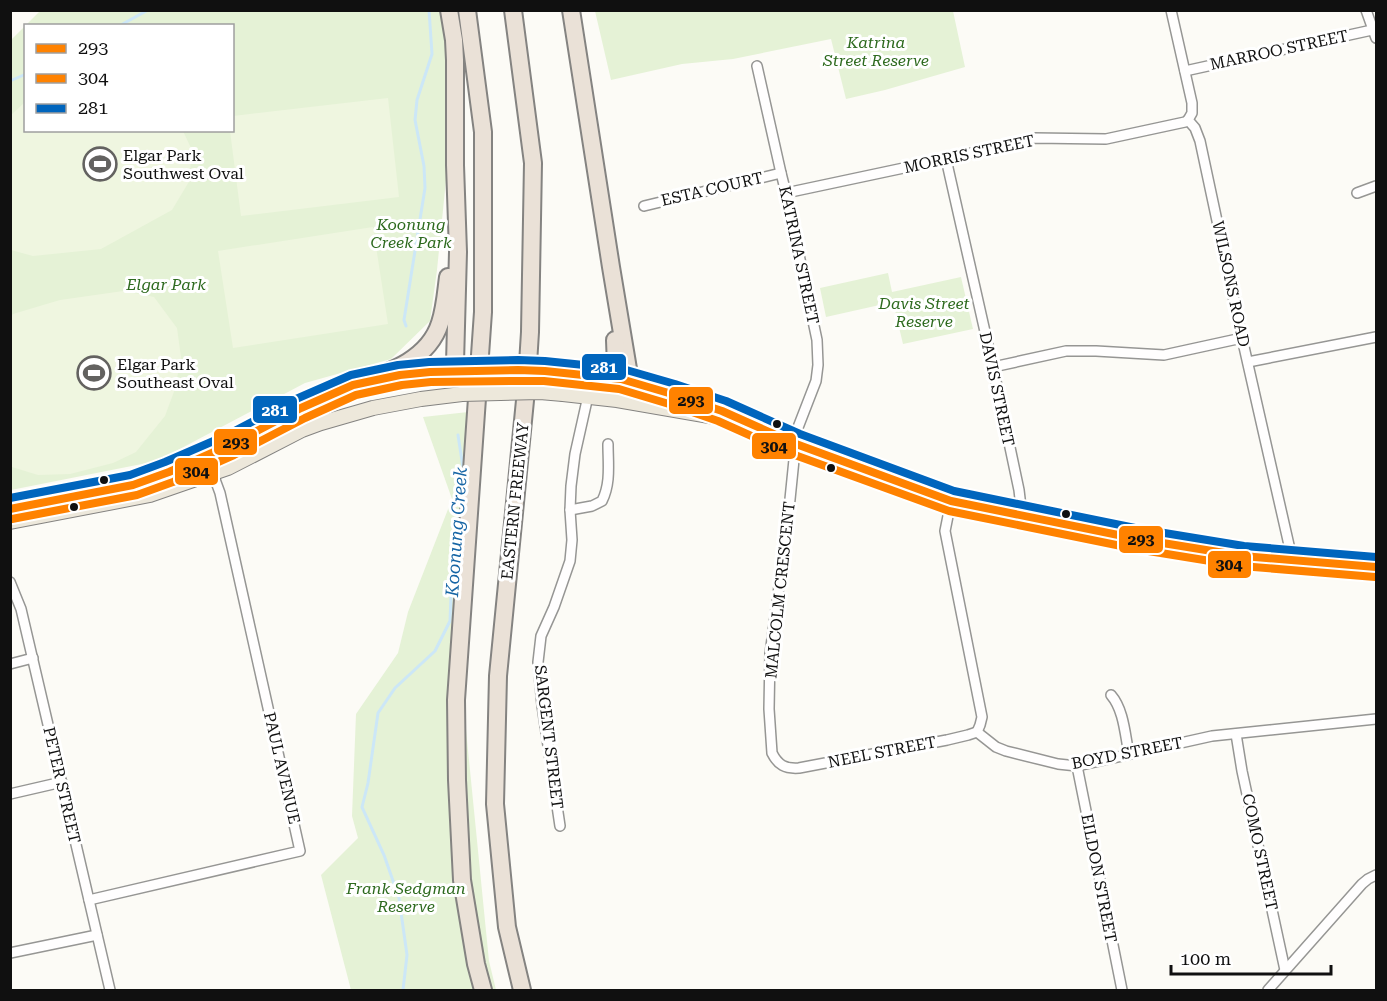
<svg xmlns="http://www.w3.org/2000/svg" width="1387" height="1001" viewBox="0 0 1387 1001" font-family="'Roboto Serif',serif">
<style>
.green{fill:#e5f2d6;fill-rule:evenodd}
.pitch{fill:#eff6e0}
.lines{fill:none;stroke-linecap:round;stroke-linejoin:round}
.stream{stroke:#cce7f7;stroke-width:3}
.street-casing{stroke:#969694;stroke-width:12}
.primary-casing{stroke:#848381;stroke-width:16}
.highway-casing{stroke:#848381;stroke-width:20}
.street{stroke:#fffefe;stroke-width:9}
.primary{stroke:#ede8db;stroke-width:14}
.highway{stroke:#eae1d7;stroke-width:16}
.primary-bridge-casing{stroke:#848381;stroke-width:16;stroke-linecap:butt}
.primary-bridge{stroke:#ede8db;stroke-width:14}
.bus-1-casing{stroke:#fff;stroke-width:12}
.bus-2-casing{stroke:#fff;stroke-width:12}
.bus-3-casing{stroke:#fff;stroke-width:12}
.bus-1{stroke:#ff8200;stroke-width:8}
.bus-2{stroke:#ff8200;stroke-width:8}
.bus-3{stroke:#0065bd;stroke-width:8}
.bus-dot{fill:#101010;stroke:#fff;stroke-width:2}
.labels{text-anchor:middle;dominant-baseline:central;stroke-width:6;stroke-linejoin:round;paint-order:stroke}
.park-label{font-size:16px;font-style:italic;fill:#2d6a1e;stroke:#fff}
.street-label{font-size:16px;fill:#101010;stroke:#fff}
.poi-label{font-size:16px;fill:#101010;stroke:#fff;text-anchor:start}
.water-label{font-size:18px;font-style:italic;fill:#1665a5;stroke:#fff}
.line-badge{stroke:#fff;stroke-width:2}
.badge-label{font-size:16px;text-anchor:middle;font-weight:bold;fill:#fff}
.pale-badge-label{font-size:16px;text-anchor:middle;font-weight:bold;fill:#111}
</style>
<rect width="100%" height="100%" fill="#fcfbf6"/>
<g class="green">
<path d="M40,11h407l4,119 -14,140 -7,51 -39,38 -86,24 -148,78 -146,29v-450zM26,26h206v104h-206z"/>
<path d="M595,11h358l12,56 -80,23 -39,9 -15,-60 -98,20 -51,5 -71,16z"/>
<path d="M888,273l4,19 69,-15 12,52 -70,15 -10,-42 -67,15 -6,-29z"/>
<path d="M477,411l-14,289 26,261 7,29h-145l-30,-115 37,-37 -6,-22 4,-102 42,-61 10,-41 44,-113 -29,-82z"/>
</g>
<g class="pitch">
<path d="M388,98l11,99 -158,19 -11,-85 2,-1 1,-14z"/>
<path d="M25,102l1,28 157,1 8,17 -1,32 -18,30 -71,39 -68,7 -22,-6v-135z"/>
<path d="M373,227l15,97 -155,24 -15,-97z"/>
<path d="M123,291l31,6 23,31 4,29 -6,32 -10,27 -29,36 -23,11 -43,11 -32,1 -26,-8 -2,-2 1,-148 2,-3 47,-14z"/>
</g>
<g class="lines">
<g class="stream">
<path d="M119,26l29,-16"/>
<path d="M10,81l16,-7"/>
<path d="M406,326l-2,-6 21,-132 -1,-22 -9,-46 2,-20 15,-46 -3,-44"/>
<path d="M458,435l6,39"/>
<path d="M403,990l4,-35 -8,-57 -15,-43 -22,-48 6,-24 10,-70 17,-25 40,-37 15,-30 3,-75 9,-41"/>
</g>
<defs>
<g id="street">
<path d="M1171,10l21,93v10l-4,7 7,8 5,13 42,197 47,207 1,16"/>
<path d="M1366,10l10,28"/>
<path d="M757,66l24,107 5,20 31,147 1,25 -2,16 -19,49 -9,89 -18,135 -1,55 3,44c6,12 13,16 27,15l148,-28 21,-5 9,-3"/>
<path d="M1185,71l187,-41"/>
<path d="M946,159l47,208 26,123 2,17 -1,8"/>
<path d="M786,193l160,-34 88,-21 72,1 79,-17 3,-2"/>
<path d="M1357,193l19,-7"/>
<path d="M644,206l137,-33"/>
<path d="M1248,362l128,-25"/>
<path d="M993,367l73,-16h30l68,4 78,-17"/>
<path d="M951,501l-6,30 37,186 -2,8 -3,7"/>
<path d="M570,510l22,-4 10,-5c9,-18 6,-37 6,-57"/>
<path d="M10,582l11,27 89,381"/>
<path d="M10,664l23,-6"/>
<path d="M1111,695c13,15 14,40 18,59"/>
<path d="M977,732l19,15 10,4 52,13 19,2 135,-30 164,-17"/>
<path d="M1236,734l6,37 43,199"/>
<path d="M1077,766l45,224"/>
<path d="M10,794l52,-12"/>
<path d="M560,826l-18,-121 -4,-43 3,-26 13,-29 16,-46 2,-21 -2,-30 1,-24 4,-32 13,-58"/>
<path d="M89,900l211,-49 -80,-358 -7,-19"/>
<path d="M10,953l87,-18"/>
<path d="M1268,990l94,-106 6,-5 8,-4"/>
</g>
<g id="primary">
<path d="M570,373l60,8 73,23 93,40 155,57 187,38 105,17 133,11"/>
<path d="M384,378l46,-6 35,-2"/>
<path d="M563,394l54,6 104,18"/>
<path d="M10,509l123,-24 36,-13 61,-27 71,-37 34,-14 18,-9 9,-2"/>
<path d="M10,522l140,-27 78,-27 74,-38 19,-7 52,-15 48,-9 41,-5"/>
</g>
<g id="highway">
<path d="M449,10l5,30 1,20v105l3,87 -3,111 3,8"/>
<path d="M467,10l16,122v180l-27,388 1,80 5,100 14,84 7,26"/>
<path d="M513,10l20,153 -3,169 -3,48 -29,296 -3,128 12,123 15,63"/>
<path d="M571,10l40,257 19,114"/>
<path d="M611,377l5,-10 -1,-27"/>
<path d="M353,385c34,-12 75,-24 87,-62 5,-15 6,-31 8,-46"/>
</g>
</defs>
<use href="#street" class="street-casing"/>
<use href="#primary" class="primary-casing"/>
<use href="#highway" class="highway-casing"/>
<use href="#street" class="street"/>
<use href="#primary" class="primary"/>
<use href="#highway" class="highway"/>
<defs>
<g id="primary-bridge">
<path d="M465,370h53l52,3"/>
<path d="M466,379l27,12"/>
<path d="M462,394l78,-2 23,2"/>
</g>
</defs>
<use href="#primary-bridge" class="primary-bridge-casing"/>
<use href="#primary-bridge" class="primary-bridge"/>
<defs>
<path id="bus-1" d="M10,509l123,-24 36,-13 61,-27 71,-37 52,-23 47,-10 30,-3 88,-2 27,1 76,8 51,15 50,17 74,33 155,57 187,38 105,17 133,11"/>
<path id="bus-2" d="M12,519l125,-24 36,-13 61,-27 71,-37 51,-23 46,-10 29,-3 87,-1h26l75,8 50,15 49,17 74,33 157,57 187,38 105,17 134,11"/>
<path id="bus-3" d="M10,498l120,-23 35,-13 60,-26 71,-37 55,-24 47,-10 31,-3 89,-2 27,1 78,8 52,15 51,17 74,33 154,57 186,38 104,17 132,11"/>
</defs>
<use href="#bus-1" class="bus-1-casing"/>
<use href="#bus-2" class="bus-2-casing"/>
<use href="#bus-3" class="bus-3-casing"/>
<use href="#bus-1" class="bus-1"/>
<use href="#bus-2" class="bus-2"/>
<use href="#bus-3" class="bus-3"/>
</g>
<defs>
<symbol id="stadium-ring" viewBox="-11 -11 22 22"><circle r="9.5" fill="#fff" stroke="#636260" stroke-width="1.5"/><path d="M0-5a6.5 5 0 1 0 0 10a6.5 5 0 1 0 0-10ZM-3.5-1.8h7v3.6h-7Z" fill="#636260"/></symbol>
</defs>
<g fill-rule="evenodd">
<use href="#stadium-ring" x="81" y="145" width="38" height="38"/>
<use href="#stadium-ring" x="75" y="354" width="38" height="38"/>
</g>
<g class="bus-dot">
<circle cx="777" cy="424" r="5"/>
<circle cx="831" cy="468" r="5"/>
<circle cx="104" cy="480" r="5"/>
<circle cx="74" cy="507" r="5"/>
<circle cx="1066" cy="514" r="5"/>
</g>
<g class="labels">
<g class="park-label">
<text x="876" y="42">Katrina<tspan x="876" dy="18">Street Reserve</tspan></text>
<text x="411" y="224">Koonung<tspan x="411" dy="18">Creek Park</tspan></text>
<text x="166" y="284">Elgar Park</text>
<text x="924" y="303">Davis Street<tspan x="924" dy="18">Reserve</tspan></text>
<text x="406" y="888">Frank Sedgman<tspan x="406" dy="18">Reserve</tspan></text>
</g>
<g class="street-label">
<text transform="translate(1279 50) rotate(-12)">MARROO STREET</text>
<text transform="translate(969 154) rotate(-12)">MORRIS STREET</text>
<text transform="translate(712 189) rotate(-13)">ESTA COURT</text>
<text transform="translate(799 255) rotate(78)">KATRINA STREET</text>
<text transform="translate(1231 284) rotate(78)">WILSONS ROAD</text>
<text transform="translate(997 389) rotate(78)">DAVIS STREET</text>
<text transform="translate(515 501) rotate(-84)">EASTERN FREEWAY</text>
<text transform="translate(780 590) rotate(-84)">MALCOLM CRESCENT</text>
<text transform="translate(549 737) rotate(83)">SARGENT STREET</text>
<text transform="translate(882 752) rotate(-11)">NEEL STREET</text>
<text transform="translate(1127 753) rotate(-11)">BOYD STREET</text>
<text transform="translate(282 768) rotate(77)">PAUL AVENUE</text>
<text transform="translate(62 785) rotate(77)">PETER STREET</text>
<text transform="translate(1260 852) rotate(78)">COMO STREET</text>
<text transform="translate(1099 878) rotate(79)">EILDON STREET</text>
</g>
<g class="poi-label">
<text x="123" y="155">Elgar Park<tspan x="123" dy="18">Southwest Oval</tspan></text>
<text x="117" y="364">Elgar Park<tspan x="117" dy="18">Southeast Oval</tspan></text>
</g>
<g class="water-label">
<text transform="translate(456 532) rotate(-86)">Koonung Creek</text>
</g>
</g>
<g class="line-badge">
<rect x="581" y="353" width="46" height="28" rx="6" fill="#0065bd"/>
<rect x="668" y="386" width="46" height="29" rx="6" fill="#ff8200"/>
<rect x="252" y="395" width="46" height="29" rx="6" fill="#0065bd"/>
<rect x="213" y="428" width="45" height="28" rx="6" fill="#ff8200"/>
<rect x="751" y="432" width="46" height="28" rx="6" fill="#ff8200"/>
<rect x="174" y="457" width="45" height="29" rx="6" fill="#ff8200"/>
<rect x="1118" y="525" width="46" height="29" rx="6" fill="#ff8200"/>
<rect x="1207" y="550" width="45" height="29" rx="6" fill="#ff8200"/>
</g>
<g class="badge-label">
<text x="604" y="373">281</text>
<text x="275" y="416">281</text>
</g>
<g class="pale-badge-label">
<text x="691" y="406">293</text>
<text x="236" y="448">293</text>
<text x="774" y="452">304</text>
<text x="196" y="477">304</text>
<text x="1141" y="545">293</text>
<text x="1229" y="570">304</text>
</g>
<rect width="1387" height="1001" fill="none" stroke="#101010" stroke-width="24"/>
<rect x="24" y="24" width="210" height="108" fill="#ffffff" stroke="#9f9f9f" stroke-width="1.5"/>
<rect x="36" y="44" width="30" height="9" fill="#ff8200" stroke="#9f9f9f" stroke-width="1.5"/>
<text x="78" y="54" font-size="18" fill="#101010">293</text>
<rect x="36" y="74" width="30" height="9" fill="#ff8200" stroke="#9f9f9f" stroke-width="1.5"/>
<text x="78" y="84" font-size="18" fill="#101010">304</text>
<rect x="36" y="104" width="30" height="9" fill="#0065bd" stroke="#9f9f9f" stroke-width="1.5"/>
<text x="78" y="114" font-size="18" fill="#101010">281</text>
<path d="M1171 965v9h160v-9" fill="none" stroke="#101010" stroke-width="3"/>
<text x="1180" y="965" font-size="18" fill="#101010" stroke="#ffffff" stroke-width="4.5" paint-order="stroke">100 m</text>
</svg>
